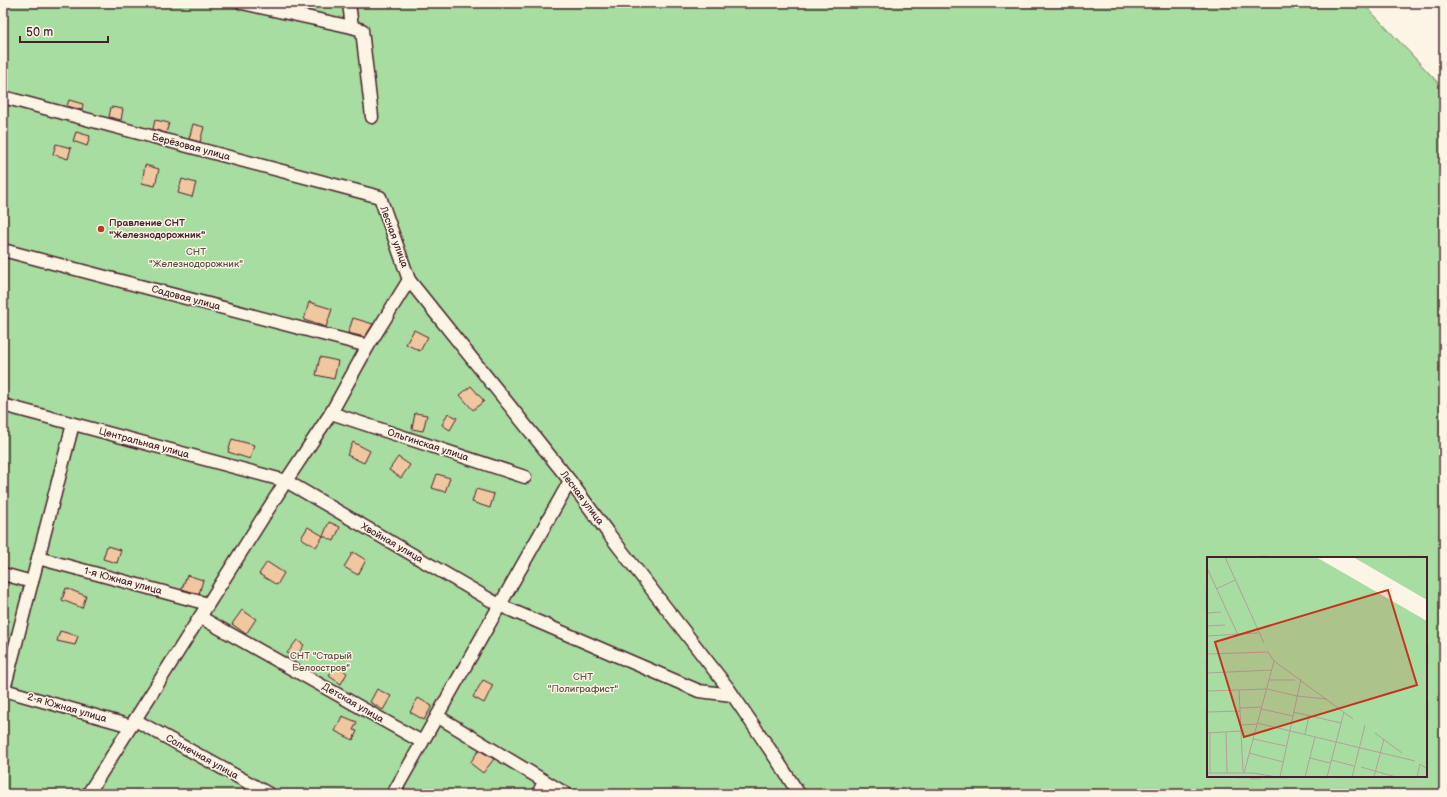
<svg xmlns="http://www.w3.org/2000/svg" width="1447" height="797" viewBox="0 0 1447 797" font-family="'Balsamiq Sans',sans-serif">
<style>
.green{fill:#a7dda0;stroke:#787e66;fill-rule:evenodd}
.building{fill:#f0c7a0;stroke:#4a1f2b}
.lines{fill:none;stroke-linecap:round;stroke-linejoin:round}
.street-casing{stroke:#4a1f2b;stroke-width:15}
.street{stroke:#fcf5e5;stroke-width:12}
.poi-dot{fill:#c8321e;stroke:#fcf5e5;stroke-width:1.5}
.labels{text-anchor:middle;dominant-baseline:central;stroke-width:3;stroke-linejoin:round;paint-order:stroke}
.street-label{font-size:10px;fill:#4a1f2b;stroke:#fcf5e5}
.poi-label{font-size:10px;font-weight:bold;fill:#4a1f2b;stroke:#fcf5e5;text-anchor:start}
.park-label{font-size:10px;fill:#614e48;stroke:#fcf5e5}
.inset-road{fill:none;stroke:#b59f9b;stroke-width:1}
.view{fill:#c8321e;fill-opacity:0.15;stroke:#c8321e;stroke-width:2}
.inset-edge{fill:none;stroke:#4a1f2b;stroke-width:2}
</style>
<rect width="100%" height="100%" fill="#fcf5e5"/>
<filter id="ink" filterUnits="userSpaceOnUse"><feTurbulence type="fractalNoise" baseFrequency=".025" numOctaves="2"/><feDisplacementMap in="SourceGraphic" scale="8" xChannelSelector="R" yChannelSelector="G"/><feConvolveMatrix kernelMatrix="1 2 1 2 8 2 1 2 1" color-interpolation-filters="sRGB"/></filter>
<g filter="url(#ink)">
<path class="green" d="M3,3h1360l81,86v705h-1441zM1208,558h218v218h-218z"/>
<g class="building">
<path d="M69,100l14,4 -1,6 -15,-4z"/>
<path d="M111,107l12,2 -2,11 -12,-3z"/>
<path d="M155,120l14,3 -3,10 -13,-4z"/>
<path d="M193,124l11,3 -4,15 -11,-3z"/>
<path d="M76,132l14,4 -3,10 -14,-5z"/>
<path d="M56,144l15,4 -3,11 -15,-5z"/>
<path d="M145,165l14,4 -4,17 -13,-3z"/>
<path d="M182,179l14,4 -4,14 -14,-4z"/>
<path d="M309,302l23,7 -6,18 -22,-7z"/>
<path d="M353,318l20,6 -8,13 -17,-4z"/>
<path d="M414,330l14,7 -8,14 -14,-7z"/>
<path d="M320,357l18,4 -4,18 -18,-4z"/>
<path d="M471,386l13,15 -11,9 -13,-15z"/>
<path d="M415,413l12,2 -4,16 -11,-2z"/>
<path d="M448,413l9,5 -7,12 -8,-5z"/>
<path d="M232,439l22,6 -4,14 -22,-7z"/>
<path d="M353,442l17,9 -6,12 -17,-8z"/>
<path d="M398,457l12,8 -9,13 -12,-8z"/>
<path d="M437,474l13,4 -5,14 -13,-4z"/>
<path d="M476,489l18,5 -4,14 -18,-6z"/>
<path d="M329,522l11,5 -6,14 -11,-5z"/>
<path d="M308,527l15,9 -7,11 -15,-9z"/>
<path d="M107,546l14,4 -4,13 -14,-4z"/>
<path d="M353,552l13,8 -8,15 -14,-8z"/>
<path d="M267,562l17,11 -7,12 -18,-11z"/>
<path d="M187,575l16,5 -4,14 -17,-5z"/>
<path d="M66,588l20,8 -4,12 -20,-8z"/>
<path d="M242,610l14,9 -10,15 -14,-10z"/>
<path d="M60,631l18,5 -3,9 -18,-4z"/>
<path d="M297,640l7,5 -9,13 -8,-5z"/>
<path d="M336,665l11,8 -6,11 -12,-8z"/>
<path d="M483,680l10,5 -9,18 -11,-6z"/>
<path d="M377,689l14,7 -8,14 -13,-8z"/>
<path d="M418,698l14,8 -8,14 -14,-8z"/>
<path d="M342,716l15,6 -4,8 4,1 -4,9 -18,-9z"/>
<path d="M479,750l15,9 -11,14 -13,-10z"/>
</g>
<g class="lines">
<defs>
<g id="street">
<path d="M242,3l110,24"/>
<path d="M349,3l3,24 10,3 10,87"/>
<path d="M3,97l377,100 29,83 161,201 38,52 120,155 49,72 22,34"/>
<path d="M3,250l365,96"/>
<path d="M3,405l283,76 213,124 200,86 33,4"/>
<path d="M331,413l194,64"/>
<path d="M38,558l170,46"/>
<path d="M3,574l29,8"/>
<path d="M200,617l222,125"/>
<path d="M4,690l127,36"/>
<path d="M3,693l70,-269"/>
<path d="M437,716l129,78"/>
<path d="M135,720l134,74"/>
<path d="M88,794l198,-313 45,-68 37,-67 41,-66"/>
<path d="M393,794l177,-313"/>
<path d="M538,794l6,-12"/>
</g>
</defs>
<use href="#street" class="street-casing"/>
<use href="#street" class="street"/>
</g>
</g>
<circle class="poi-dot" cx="101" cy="229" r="4"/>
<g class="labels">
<g class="street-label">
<text transform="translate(191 147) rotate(15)">Берёзовая улица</text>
<text transform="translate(394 237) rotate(70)">Лесная улица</text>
<text transform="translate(186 298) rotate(15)">Садовая улица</text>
<text transform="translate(144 443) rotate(15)">Центральная улица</text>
<text transform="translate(428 445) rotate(18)">Ольгинская улица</text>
<text transform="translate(582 498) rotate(53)">Лесная улица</text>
<text transform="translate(392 543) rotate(30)">Хвойная улица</text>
<text transform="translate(123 581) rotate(15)">1-я Южная улица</text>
<text transform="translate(353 703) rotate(30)">Детская улица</text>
<text transform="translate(67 708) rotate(16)">2-я Южная улица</text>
<text transform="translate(202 757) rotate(29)">Солнечная улица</text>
</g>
<g class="poi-label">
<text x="109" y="223">Правление СНТ<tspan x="109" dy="12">"Железнодорожник"</tspan></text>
</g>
<g class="park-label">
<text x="196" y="252">СНТ<tspan x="196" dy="12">"Железнодорожник"</tspan></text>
<text x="321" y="656">СНТ "Старый<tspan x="321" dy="12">Белоостров"</tspan></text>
<text x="583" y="677">СНТ<tspan x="583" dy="12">"Полиграфист"</tspan></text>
</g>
</g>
<g transform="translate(1207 557)">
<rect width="220" height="220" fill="#fcf5e5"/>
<path d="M0,0h109l111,64v156h-220zM146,0h74v43z" fill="#a7dda0"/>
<path class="inset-road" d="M18,0l39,86M0,11l31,67M9,32l19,-9M0,56l14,-1M0,69l18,-1M0,79l51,-3M0,97l61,-2 6,9 79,58M0,116l65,-3M63,123h25M32,133l4,82M0,134l60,-2 30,7 30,3M33,151l22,-1M54,152l32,7M0,155l33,-1M86,155l48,11M50,166l158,38M34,168l16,-1M19,175l1,41M0,176l34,-2M168,176l27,20M98,177l4,-18M46,182l33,7M42,196l34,9M103,201l20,5M124,203l23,6M154,210l35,10M0,216h46l24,4M3,216v-40M37,216l30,-112M73,220l21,-98M98,220l10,-40M120,220l17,-65M145,220l13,-52M167,220l10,-38M210,220l3,-13 7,5"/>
<path class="view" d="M181,33l29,95 -173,52 -29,-95z"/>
<rect width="220" height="220" class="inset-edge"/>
</g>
<rect width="1447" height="797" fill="none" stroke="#fcf5e5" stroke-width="16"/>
<rect x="8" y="8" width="1431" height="781" fill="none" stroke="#4a1f2b" stroke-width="1.5" filter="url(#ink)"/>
<path d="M20 36v6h88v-6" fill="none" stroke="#4a1f2b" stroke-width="2"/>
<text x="26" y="36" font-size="12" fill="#4a1f2b" stroke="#fcf5e5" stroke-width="3" paint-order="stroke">50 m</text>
</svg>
